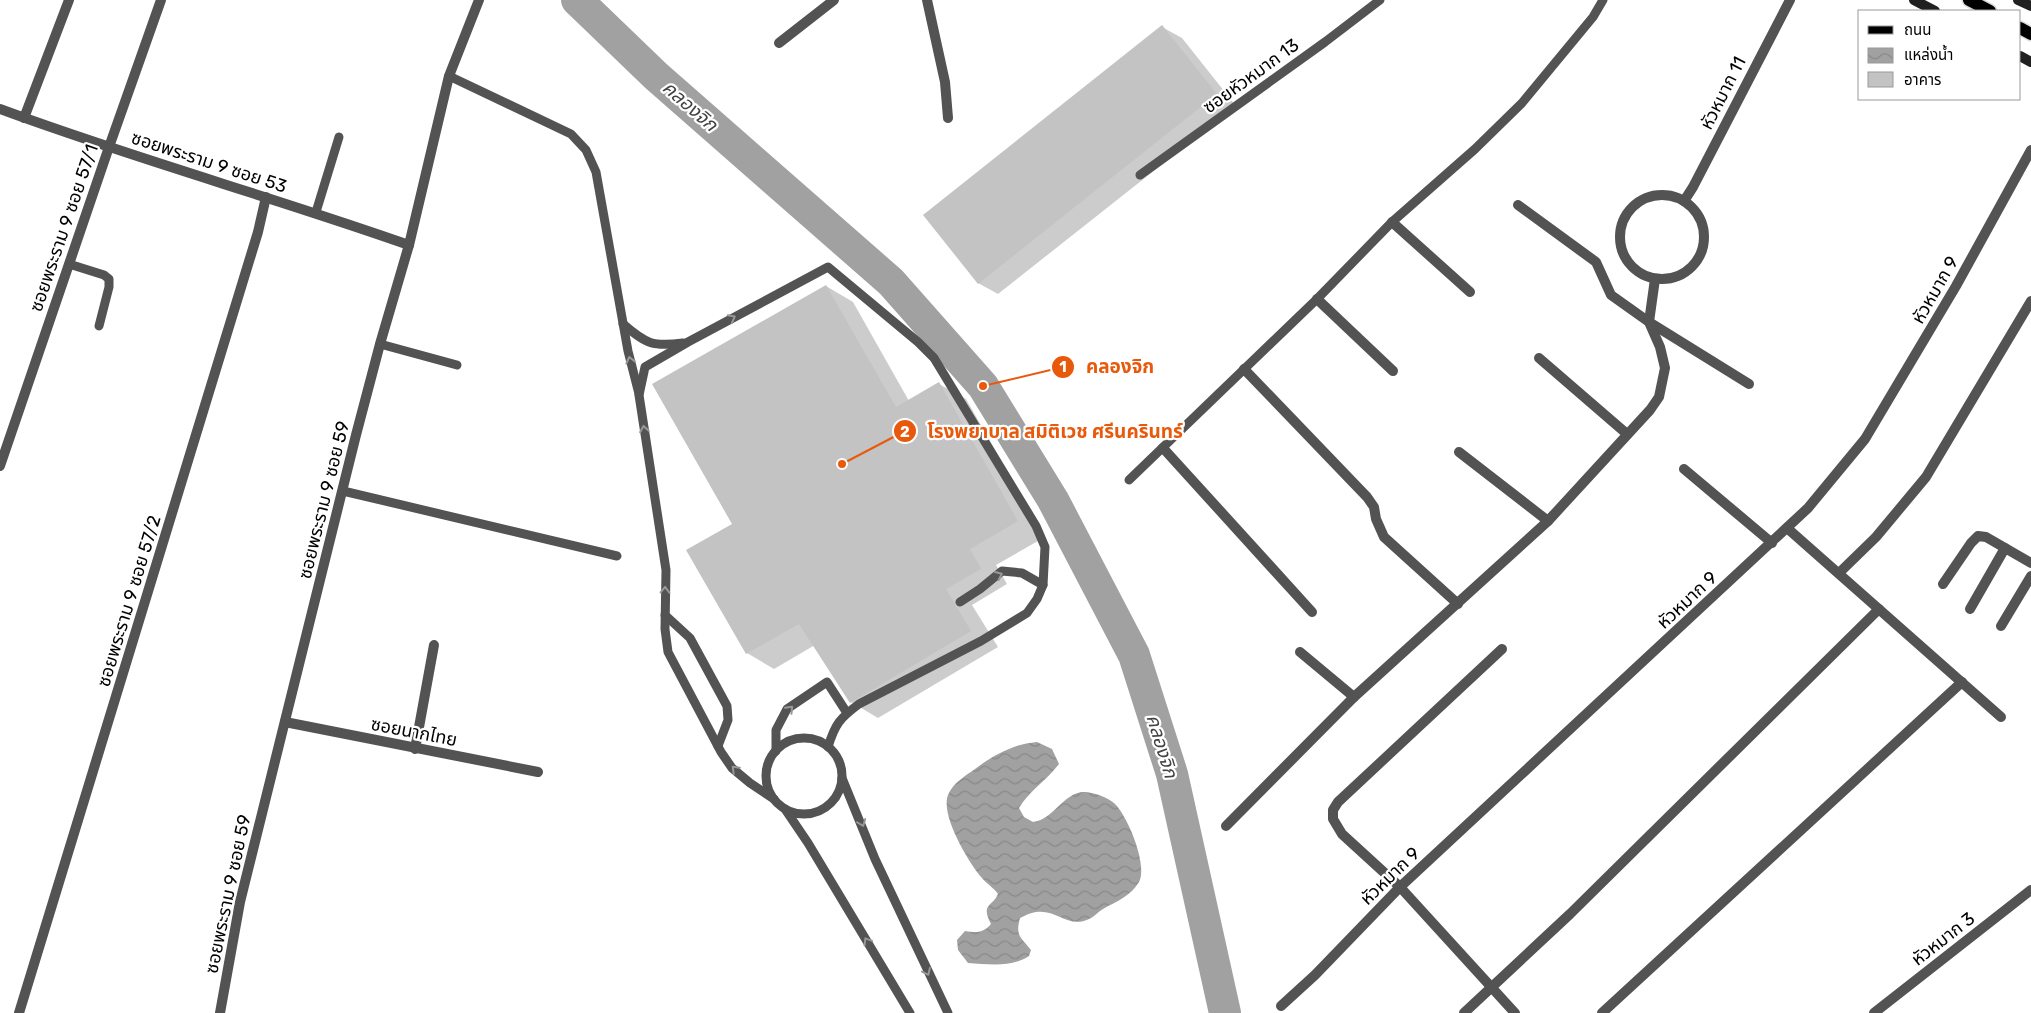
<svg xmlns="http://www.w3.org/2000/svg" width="2031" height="1013" viewBox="0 0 2031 1013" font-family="Rubik,'Noto Sans Thai',sans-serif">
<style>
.water{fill:url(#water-waves)}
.shadow{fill:#0003}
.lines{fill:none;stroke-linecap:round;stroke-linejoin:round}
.river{stroke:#a1a1a1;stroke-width:32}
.building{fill:#c3c3c3}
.primary-casing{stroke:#dbdbdb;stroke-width:15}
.service{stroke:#535353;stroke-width:9}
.minor{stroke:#535353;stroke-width:10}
.secondary{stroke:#202020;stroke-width:10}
.primary{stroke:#000;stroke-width:12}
.oneway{stroke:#989898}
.labels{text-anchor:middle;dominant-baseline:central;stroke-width:4.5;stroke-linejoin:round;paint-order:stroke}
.street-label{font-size:18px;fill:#000;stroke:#fff}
.water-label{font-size:19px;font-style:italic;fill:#424242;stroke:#fff}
.leader{fill:none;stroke:#e8590c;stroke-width:2}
.callout-dot{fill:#e8590c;stroke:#fff;stroke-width:2}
.mark-label{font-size:15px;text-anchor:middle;font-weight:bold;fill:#fff}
.callout-label{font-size:19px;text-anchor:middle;font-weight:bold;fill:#e8590c;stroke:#fff;stroke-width:4.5;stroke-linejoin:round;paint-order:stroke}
</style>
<defs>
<pattern id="water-waves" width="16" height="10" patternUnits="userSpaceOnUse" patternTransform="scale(1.25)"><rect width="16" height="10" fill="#a1a1a1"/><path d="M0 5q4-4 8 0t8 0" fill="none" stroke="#898989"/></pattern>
</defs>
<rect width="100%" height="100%" fill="#fff"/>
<path class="water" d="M1037,742l15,7 7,15c-12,16 -31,28 -40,44l5,9 9,5c20,-2 31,-30 51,-30 9,0 24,5 31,12 13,13 33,61 24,78 -8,14 -22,19 -36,27 -4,2 -8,7 -12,9 -27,15 -37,-20 -71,0 -5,18 1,19 11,32l-2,6c-18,12 -41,8 -61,7l-10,-13 -1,-10 8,-9c10,2 19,2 26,-7 -11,-21 2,-17 7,-30 -4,-6 -11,-10 -16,-16 -13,-15 -42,-63 -34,-83 5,-12 17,-19 27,-26 18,-14 39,-25 62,-27z"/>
<g class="shadow">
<path d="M1162,27l20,11 54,68 -238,188 -20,-11z"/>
<path d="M826,286l27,16 56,99 30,-17 27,15 79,138 -49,28 11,19 -35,21 26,42 -120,71 -27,-16 -36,-57 -41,24 -27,-16 -13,-128z"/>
</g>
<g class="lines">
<path class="river" d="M577,0l79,76 235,206 92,104 70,114 81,155 38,119 53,239"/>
</g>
<g class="building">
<path d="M1162,25l55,69 -239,190 -55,-69z"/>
<path d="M826,285l70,122 43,-25 79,139 -48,28 11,20 -35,20 25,42 -121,72 -51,-79 -53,30 -60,-104 46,-26 -80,-140z"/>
</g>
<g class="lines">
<defs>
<g id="primary">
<path d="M1969,0l21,11"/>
<path d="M2020,28l11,6"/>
</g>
</defs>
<use href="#primary" class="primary-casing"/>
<g class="service">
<path d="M449,76l122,58 15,16 10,22 32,179 11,43"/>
<path d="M1140,175l185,-133 55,-42"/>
<path d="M316,212l23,-75"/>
<path d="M69,264l35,11 5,4v8l-10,39"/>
<path d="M623,324c23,20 30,23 60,19"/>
<path d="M380,344l77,21"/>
<path d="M1129,480l188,-181 75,-77 83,-73 47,-46 71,-86 10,-17"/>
<path d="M343,491l274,65"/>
<path d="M960,602l20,-13 22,-18 20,2 21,12"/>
<path d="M665,615l25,23 37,68 1,14 -10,26"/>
<circle cx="804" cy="776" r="38"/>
<path d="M776,751v-21l11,-21 40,-27 20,31"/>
<path d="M842,778l33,81 73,154"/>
<path d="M774,799l-24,-16 -18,-15 -11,-16 -53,-100 -3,-23 1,-59 -27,-175 6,-28 43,-25 140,-75 90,75 16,16 102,168 9,21 -2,38 -6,14 -10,14 -46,28 -122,63c-19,14 -24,20 -31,43"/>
<path d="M785,809l23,34 102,170"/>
</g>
<g class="minor">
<path d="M927,0l18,82 3,36"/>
<path d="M779,43l55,-43"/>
<path d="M0,109c135,50 273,88 409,136"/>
<path d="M24,118l45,-118"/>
<circle cx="1662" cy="237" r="42"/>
<path d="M1684,201l9,-14 97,-187"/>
<path d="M1392,222l78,70"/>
<path d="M1655,279l-6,43 100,62"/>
<path d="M1317,299l76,72"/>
<path d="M1539,358l88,76"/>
<path d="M1244,369l123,128 7,10 2,12 8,18 74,67"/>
<path d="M1163,448l149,164"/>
<path d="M1459,452l89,69"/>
<path d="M0,466l109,-319 52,-147"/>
<path d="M1684,469l88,74"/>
<path d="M1787,528l214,189"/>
<path d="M1839,573l37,-36 50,-60 105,-176"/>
<path d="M1943,584l28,-41 7,-7 8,1 45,26"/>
<path d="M1970,609l35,-61"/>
<path d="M2001,626l30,-50"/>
<path d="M1502,649l-164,153 -5,8v9l9,15 58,53 115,126"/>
<path d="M1300,652l54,45"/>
<path d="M285,722l253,50"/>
<path d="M415,749l19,-104"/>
<path d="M1226,826l128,-129 194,-176 102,-111 9,-13 6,-29 -5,-21 -11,-25 -38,-27 -15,-33 -78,-57"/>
<path d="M1281,1006l34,-31 85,-88 408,-379 57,-69 91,-153 75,-136"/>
<path d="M19,1013l239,-781 8,-35"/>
<path d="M220,1013l20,-111 116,-467 24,-91 29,-99 40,-169 30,-76"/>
<path d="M1464,1013l106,-99 309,-305"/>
<path d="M1602,1013l360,-331"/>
<path d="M1874,1013l157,-123"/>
</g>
<g class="secondary">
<path d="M1914,0l21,11"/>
<path d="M2018,0l13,6"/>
<path d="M2020,56l11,6"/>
</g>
<use href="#primary" class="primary"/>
</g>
<defs><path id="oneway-chevron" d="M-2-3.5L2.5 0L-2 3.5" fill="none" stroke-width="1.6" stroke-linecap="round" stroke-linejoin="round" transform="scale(1.25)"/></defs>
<g class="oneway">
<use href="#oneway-chevron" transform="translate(732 318) rotate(-28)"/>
<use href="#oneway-chevron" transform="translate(630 360) rotate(-104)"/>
<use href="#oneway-chevron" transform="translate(644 429) rotate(-99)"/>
<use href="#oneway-chevron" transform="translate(999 575) rotate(-25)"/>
<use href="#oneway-chevron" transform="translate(665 590) rotate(-89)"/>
<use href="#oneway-chevron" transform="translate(790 709) rotate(-46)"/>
<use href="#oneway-chevron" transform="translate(735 769) rotate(-135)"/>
<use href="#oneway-chevron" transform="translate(862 823) rotate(69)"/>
<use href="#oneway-chevron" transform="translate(867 941) rotate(-121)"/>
<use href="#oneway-chevron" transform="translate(927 972) rotate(65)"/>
</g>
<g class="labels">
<g class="street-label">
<text transform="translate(1251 76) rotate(-36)">ซอยหัวหมาก 13</text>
<text transform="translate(1723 93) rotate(-63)">หัวหมาก 11</text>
<text transform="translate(209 162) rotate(18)">ซอยพระราม 9 ซอย 53</text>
<text transform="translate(64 228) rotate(-71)">ซอยพระราม 9 ซอย 57/1</text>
<text transform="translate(1935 290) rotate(-60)">หัวหมาก 9</text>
<text transform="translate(324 500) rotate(-76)">ซอยพระราม 9 ซอย 59</text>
<text transform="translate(1687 600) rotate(-43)">หัวหมาก 9</text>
<text transform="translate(129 601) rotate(-73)">ซอยพระราม 9 ซอย 57/2</text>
<text transform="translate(414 732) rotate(11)">ซอยนากไทย</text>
<text transform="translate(1390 876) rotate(-44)">หัวหมาก 9</text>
<text transform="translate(228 894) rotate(-78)">ซอยพระราม 9 ซอย 59</text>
<text transform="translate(1943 939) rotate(-38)">หัวหมาก 3</text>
</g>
<g class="water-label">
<text transform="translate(690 106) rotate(41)">คลองจิก</text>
<text transform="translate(1162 746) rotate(73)">คลองจิก</text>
</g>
</g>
<path class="leader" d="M983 386L1063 367M842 464L905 431"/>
<g class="callout-dot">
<circle cx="983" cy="386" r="5"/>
<circle cx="842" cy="464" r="5"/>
<circle cx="1063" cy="367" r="12"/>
<circle cx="905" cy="431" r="12"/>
</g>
<g class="mark-label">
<text x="1063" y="372">1</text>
<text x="905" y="437">2</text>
</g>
<g class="callout-label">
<text x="1120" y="373">คลองจิก</text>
<text x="1055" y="438">โรงพยาบาล สมิติเวช ศรีนครินทร์</text>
</g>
<rect x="1858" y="10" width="162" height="90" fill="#ffffff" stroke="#999999"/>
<rect x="1868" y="26" width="25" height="8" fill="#000000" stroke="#999999"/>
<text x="1904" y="35" font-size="15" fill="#000000">ถนน</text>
<rect x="1868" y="48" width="25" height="15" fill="url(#water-waves)" stroke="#999999"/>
<text x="1904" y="60" font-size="15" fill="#000000">แหล่งน้ำ</text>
<rect x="1868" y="72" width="25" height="15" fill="#c3c3c3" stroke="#999999"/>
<text x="1904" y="85" font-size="15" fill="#000000">อาคาร</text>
</svg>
